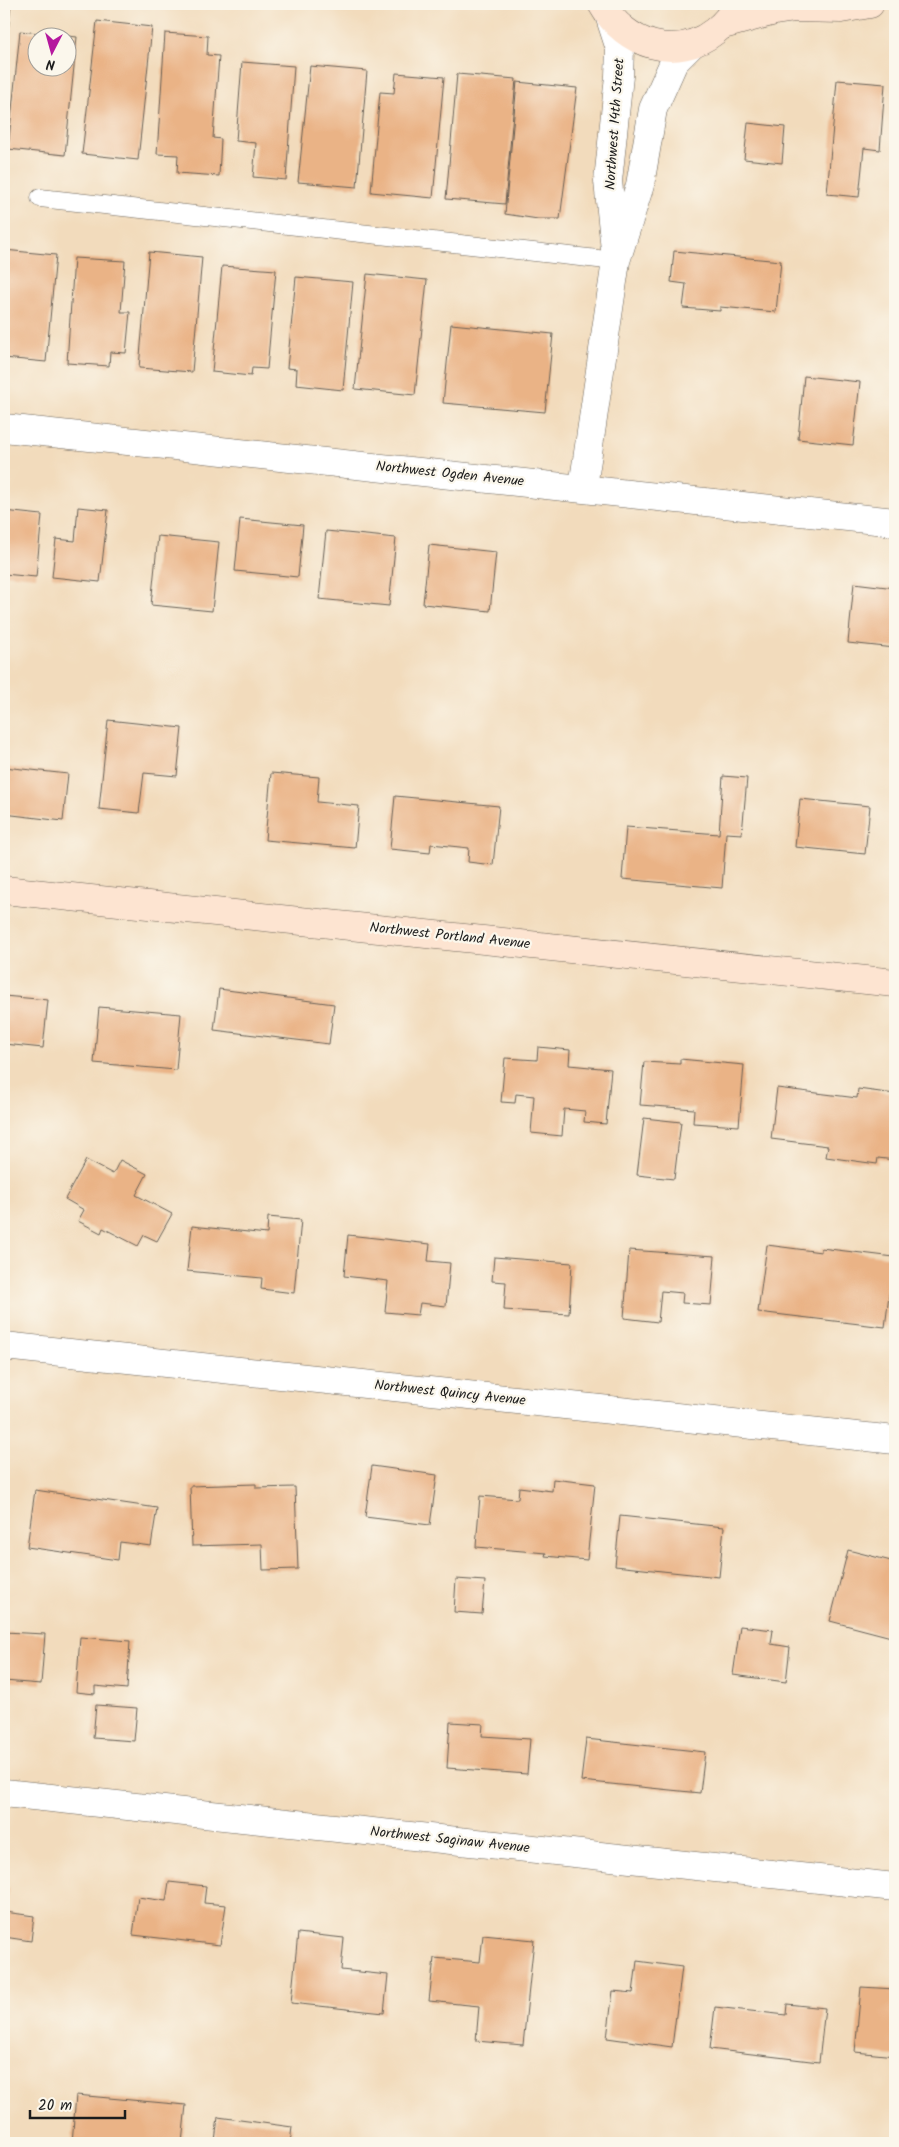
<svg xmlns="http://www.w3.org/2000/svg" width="899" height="2147" viewBox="0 0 899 2147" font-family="Kalam,sans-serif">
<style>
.building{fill:#eab386;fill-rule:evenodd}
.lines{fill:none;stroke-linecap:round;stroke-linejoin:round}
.lane-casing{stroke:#675f54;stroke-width:19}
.street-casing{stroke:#675f54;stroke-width:29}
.secondary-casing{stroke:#675f54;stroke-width:29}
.lane{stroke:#fff;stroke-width:18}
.street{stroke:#fff;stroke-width:28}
.secondary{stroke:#fde4d1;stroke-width:28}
.labels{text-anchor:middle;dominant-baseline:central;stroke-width:4.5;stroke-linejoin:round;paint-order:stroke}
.street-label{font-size:14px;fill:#1c1c1c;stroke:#fbf7ec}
</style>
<rect width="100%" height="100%" fill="#fbf7ec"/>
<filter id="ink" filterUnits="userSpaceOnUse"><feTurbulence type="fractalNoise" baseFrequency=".02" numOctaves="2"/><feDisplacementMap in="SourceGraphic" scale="10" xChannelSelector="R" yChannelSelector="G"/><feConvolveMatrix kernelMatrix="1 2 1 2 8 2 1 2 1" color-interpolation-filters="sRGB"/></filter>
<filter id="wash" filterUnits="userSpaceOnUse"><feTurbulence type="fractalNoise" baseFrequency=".0096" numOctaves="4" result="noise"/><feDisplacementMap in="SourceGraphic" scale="20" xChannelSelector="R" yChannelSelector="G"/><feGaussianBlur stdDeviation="1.12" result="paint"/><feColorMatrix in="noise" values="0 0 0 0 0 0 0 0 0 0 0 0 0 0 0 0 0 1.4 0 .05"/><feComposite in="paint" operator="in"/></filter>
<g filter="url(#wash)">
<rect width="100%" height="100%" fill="#f2dbbc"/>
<g id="blocks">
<g class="building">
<path d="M4,4h7l-6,55h-1z"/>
<path d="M97,21l55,6 -14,133 -56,-6z"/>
<path d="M20,31l57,6 -12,118 -57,-6zM38,38h30v30h-30z"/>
<path d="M165,33l43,3 -1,19 12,1 -6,82 8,1 -2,37 -42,-3 1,-18 -21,-1z"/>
<path d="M242,62l52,4 -8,114 -33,-3 3,-34 -20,-2z"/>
<path d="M310,66l57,5 -10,116 -59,-5z"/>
<path d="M396,73l48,4 -11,121 -62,-6 9,-100 14,1z"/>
<path d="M457,74l59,5 -11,125 -59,-5z"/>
<path d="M837,80l48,4 -5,66 -16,-2 -5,49 -32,-3z"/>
<path d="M517,82l60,6 -17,131h-22l-33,-5z"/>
<path d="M748,123l37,4 -3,36 -38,-4z"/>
<path d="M4,250l52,5 -10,107 -42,-4z"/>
<path d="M674,251l107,10 -5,51 -56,-5v4l-37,-3 3,-24 -15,-2z"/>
<path d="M149,252l53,5 -10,115 -53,-4z"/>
<path d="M74,258l51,3 -4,51h9l-4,41 -16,-1 -1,14 -42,-3z"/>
<path d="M222,266l54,4 -9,99 -15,-1 -1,8 -39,-4z"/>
<path d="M367,274l60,6 -12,115 -60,-6z"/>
<path d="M296,277l57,5 -10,108 -47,-5 1,-16 -10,-1z"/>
<path d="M451,324l102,10 -8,78 -102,-9z"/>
<path d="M804,376l56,6 -7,63 -55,-6z"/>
<path d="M78,507l30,3 -8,72 -48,-5 4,-38 19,2z"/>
<path d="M4,511l38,4 -6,62 -32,-3z"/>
<path d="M240,519l63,6 -5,52 -63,-6z"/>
<path d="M326,531l70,7 -7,68 -70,-7z"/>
<path d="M158,536l61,6 -7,69 -61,-6z"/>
<path d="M429,545l67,7 -6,59 -67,-7z"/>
<path d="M854,583l41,5v60l-47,-5z"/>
<path d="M108,720l74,8 -5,48 -33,-3 -5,40 -40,-4z"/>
<path d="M4,767l64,7 -5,47 -59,-7z"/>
<path d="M271,773l48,4 -2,25 42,4 -4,42 -90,-8z"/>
<path d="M723,776l24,2 -5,56 -16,-1 -4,55 -100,-9 4,-52 93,7z"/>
<path d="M395,796l104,10 -6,59 -25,-3 1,-14 -38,-4 -1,9 -40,-4z"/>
<path d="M800,799l70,7 -5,48 -70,-7z"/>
<path d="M219,989l115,15 -5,40 -115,-14z"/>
<path d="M4,996l44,4 -5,48 -39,-4z"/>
<path d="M99,1007l82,7 -5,56 -82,-7z"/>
<path d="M538,1047l32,3 -1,15 42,4 -5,55 -22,-2 1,-11 -21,-2 -2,27 -31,-3 3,-37 -18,-2 -1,9 -14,-1 4,-44 32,2z"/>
<path d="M680,1059l64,6 -5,61 -46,-3 1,-14 -54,-4 4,-43 36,2z"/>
<path d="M777,1088l80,10 1,-9 37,5v66l-17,-2 -1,6 -51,-7 2,-11 -57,-7z"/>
<path d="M644,1118l37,4 -7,57 -37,-4z"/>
<path d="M86,1160l27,14 7,-14 27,14 -11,21 36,19 -15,27 -13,-6 -6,11 -35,-18 -2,5 -23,-12 6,-11 -19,-11z"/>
<path d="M268,1217l33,3 -7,73 -33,-4 1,-11 -75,-7 5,-45 75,8z"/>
<path d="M348,1235l82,9 -2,17 22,2 -4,43 -26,-3 -2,12 -33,-3 3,-31 -44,-5z"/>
<path d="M767,1245l54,7v-4l73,9 -9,70 -127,-15z"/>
<path d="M629,1250l86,6 -4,49 -29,-2 1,-10 -22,-2 -3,31 -34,-4z"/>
<path d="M494,1257l78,6 -3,51 -65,-4 2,-28 -14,-1z"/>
<path d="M372,1466l65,9 -7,50 -65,-8z"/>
<path d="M553,1479l42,5 -8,76 -42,-4 1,-3 -70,-6 4,-51 38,3 1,-12 33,4z"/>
<path d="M256,1484v4l39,-1 3,82 -35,1 -1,-26 -70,2 -2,-60z"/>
<path d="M35,1490l122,18 -6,38 -31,-4 -2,18 -91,-13z"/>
<path d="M620,1516l104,11 -5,50 -104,-11z"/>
<path d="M848,1550l47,12v76l-65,-17z"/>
<path d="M456,1579l29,2 -3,33 -28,-2z"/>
<path d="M740,1626l33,4 -2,14 19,3 -4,35 -53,-7z"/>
<path d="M4,1632l41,2 -4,50 -37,-3z"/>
<path d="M80,1637l50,4 -3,48 -32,-3v8l-19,-2z"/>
<path d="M96,1705l41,3 -3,33 -41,-3z"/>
<path d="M450,1722l33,2 -1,12 48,3 -3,35 -80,-6z"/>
<path d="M586,1739l119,13 -5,41 -119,-12z"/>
<path d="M169,1882l37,4 -2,17 22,2 -6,40 -87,-10 5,-38 28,4z"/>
<path d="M4,1888l5,1 -4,23 29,4 -3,25 -27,-4z"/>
<path d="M298,1933l46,5 -3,32 47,5 -4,38 -93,-10z"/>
<path d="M483,1935l51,5 -11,105 -47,-4 3,-35 -50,-5 5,-43 46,4z"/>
<path d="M637,1961l45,6 -10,80 -65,-9 6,-47 20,2z"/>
<path d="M861,1987l34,2v67l-40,-4z"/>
<path d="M787,2004l38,4 -6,54 -109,-13 5,-42 71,8z"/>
<path d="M76,2095l110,10 -4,38h-110z"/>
<path d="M218,2117l74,10 -2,16h-65l-10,-2z"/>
</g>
</g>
</g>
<g filter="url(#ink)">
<use href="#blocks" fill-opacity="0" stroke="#675f54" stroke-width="1"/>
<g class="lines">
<defs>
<path id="lane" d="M40,198l576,63"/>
<g id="street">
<path d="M610,18l10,31 -1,27 -11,105 7,69"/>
<path d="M4,428l891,94"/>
<path d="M583,487l33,-226 24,-76 13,-76 21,-47 18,-18"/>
<path d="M4,1346l891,94"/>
<path d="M4,1793l891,94"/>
</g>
<g id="secondary">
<path d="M602,4c23,41 74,58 113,27 9,-7 17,-16 21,-27"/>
<path d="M723,25l52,-14 20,-3 46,1 29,-5"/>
<path d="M4,890l891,93"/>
</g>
</defs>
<use href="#lane" class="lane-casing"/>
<use href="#street" class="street-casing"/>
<use href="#secondary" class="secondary-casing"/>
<use href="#lane" class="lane"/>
<use href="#street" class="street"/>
<use href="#secondary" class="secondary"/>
</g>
</g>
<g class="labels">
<g class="street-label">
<text transform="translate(615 124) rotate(-86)">Northwest 14th Street</text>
<text transform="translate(450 474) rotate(6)">Northwest Ogden Avenue</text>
<text transform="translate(450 936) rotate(6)">Northwest Portland Avenue</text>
<text transform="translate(450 1393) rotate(6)">Northwest Quincy Avenue</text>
<text transform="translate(450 1840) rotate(6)">Northwest Saginaw Avenue</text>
</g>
</g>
<rect width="899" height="2147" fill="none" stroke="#fbf7ec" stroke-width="20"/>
<g transform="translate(52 52) rotate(186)"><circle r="24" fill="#fbf7ec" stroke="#a29f99"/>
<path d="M0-4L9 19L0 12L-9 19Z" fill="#b5179e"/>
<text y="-8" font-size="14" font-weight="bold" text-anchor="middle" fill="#1c1c1c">N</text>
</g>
<path d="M30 2110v8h95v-8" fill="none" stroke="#1c1c1c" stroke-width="2.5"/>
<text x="38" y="2110" font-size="15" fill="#1c1c1c" stroke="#fbf7ec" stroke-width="4" paint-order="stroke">20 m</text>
</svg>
